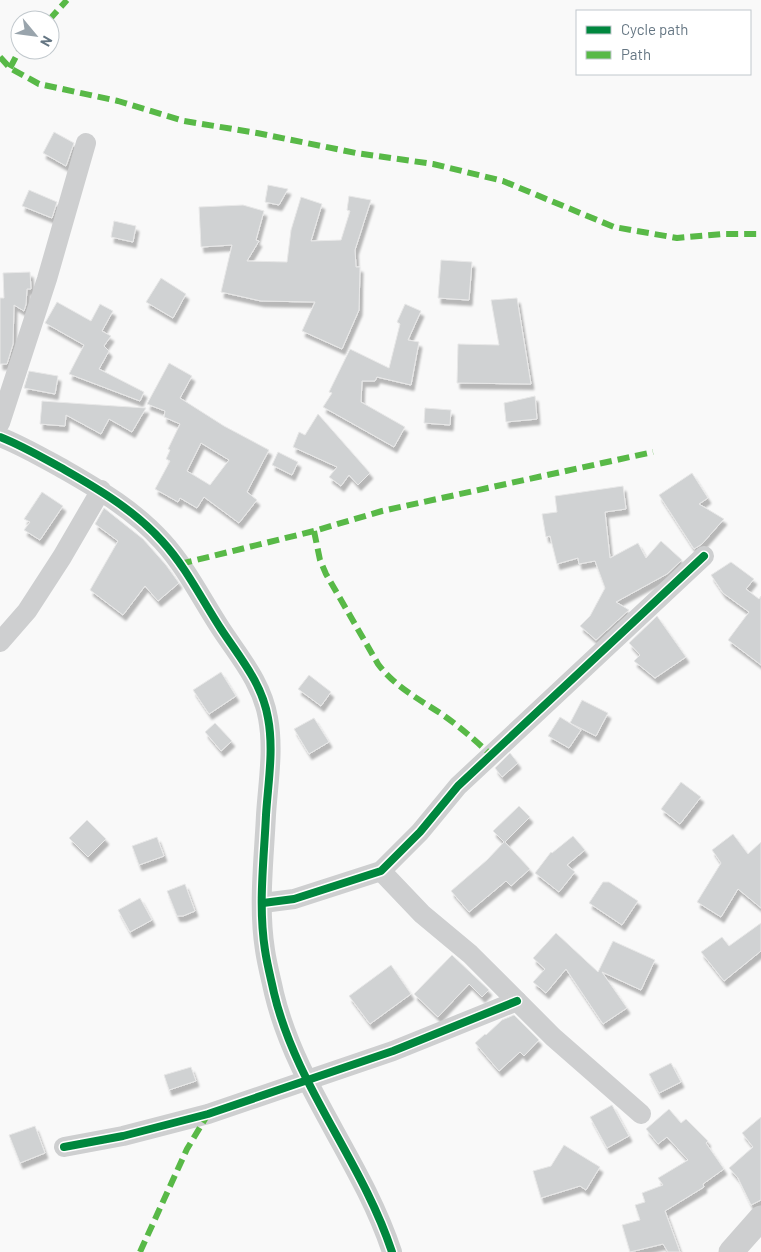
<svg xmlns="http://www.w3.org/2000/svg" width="761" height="1252" viewBox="0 0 761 1252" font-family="Barlow,sans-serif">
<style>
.building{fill:#d0d2d3;stroke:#e8e8e8;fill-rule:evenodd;filter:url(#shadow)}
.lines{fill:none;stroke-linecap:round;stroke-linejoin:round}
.minor{stroke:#cecfd0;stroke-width:20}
.tertiary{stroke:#cecfd0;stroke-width:25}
.quiet{stroke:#58b947;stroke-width:6;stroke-dasharray:12 6;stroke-linecap:butt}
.cycleway-casing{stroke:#fff;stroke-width:11}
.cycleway{stroke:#00873e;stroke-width:8}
</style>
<defs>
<filter id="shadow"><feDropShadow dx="3" dy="5.5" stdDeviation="1" flood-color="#0004"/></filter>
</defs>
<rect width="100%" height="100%" fill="#f9f9f9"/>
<g class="building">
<path d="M54,132l20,11 -8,23 -23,-13z"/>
<path d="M268,185l20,4 -9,16 -14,-3z"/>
<path d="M29,190l28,12 -5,16 -30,-12z"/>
<path d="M349,196l22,4 -16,50 1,17h4l-1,43 -17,39 -40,-18 13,-29 -54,-1 -40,-9 11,-47 -31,2 -2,-40 44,-2 21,6 -8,29 3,1 -12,20 40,1 4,-32 10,-33 21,7 -11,37 30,-1 9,-29 -3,-1z"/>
<path d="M114,221l22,5 -3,16 -22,-5z"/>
<path d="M441,260l31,2 -3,38 -31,-2z"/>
<path d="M30,272l1,17h-4l-1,15 -2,7 -10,-6 -1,39 -6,20h-7v-66h4l-1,-25z"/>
<path d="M161,278l25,16 -13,24 -27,-16z"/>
<path d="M517,298l14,86 -74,-1 1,-39 41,1 -8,-45z"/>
<path d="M57,302l34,19 9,-17 13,7 -11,20 9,5 -7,10 5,5 -10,18 45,23 -4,9 -71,-27 15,-29 -39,-22z"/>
<path d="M405,304l16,7 -13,29 11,2 -8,43 -34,-8 -2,4h-13l-1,21 44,25 -11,20 -71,-40 9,-14 -3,-1 21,-43 39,19 11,-44 -3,-2z"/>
<path d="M169,363l23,13 -12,22 44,28 45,24 -22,42 10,8 -18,23 -35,-26 -7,11 -17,-10 -2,4 -23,-13 15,-28 -4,-2 4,-9 -2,-1 12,-25 -16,-7 1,-6 -18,-7zM201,443l28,17 -19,25 -23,-14z"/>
<path d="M29,371l29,5 -3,18 -31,-6z"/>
<path d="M535,396l2,23 -31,3 -2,-19z"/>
<path d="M42,401l43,3 61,4 -14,24 -23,-13 -8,15 -35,-19 -1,11 -25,-2z"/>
<path d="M425,408l26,2 -1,15 -26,-2z"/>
<path d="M318,414l52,59 -12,12 -9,-10 -8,11 -12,-9 8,-10 -44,-20 6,-15 6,3z"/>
<path d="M278,452l20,10 -6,13 -20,-10z"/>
<path d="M692,473l16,25 -9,6 25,15 -22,25 -8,5 -35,-54z"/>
<path d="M623,486l3,23 -21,3 5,46 28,-15 8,15 15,-17 21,19 -15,14 -51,28 13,8 -33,30 -16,-14 10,-10 15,-28 -10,-27 -16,3 -1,-6 -21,6 -7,-28 -4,1 -4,-23 15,-2 -2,-16z"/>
<path d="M42,492l21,14 -23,34 -16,-10 6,-8 -6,-3z"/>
<path d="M104,508l39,31 23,26 13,18 -21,18 -13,-15 -22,29 -33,-25 28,-49 -23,-17z"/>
<path d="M731,562l23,17 -8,10 13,10 2,-3v69l-33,-25 21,-28 -26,-19 -12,-18z"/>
<path d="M657,616l29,41 -31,21 -21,-17 6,-6 -11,-12z"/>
<path d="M221,672l15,24 -27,18 -16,-24z"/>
<path d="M309,675l22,17 -10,14 -23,-17z"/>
<path d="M582,700l26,13 -12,23 -26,-13z"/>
<path d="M560,717l21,13 -12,18 -21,-12z"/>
<path d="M314,718l15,24 -20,12 -15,-25z"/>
<path d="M215,723l17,18 -11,10 -16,-19z"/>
<path d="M510,753l8,10 -16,14 -7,-9z"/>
<path d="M681,782l20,15 -21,27 -19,-15z"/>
<path d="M519,806l11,11 -25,25 25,27 -19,17 -5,-5 -37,31 -18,-21 36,-31 17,-18 -11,-11z"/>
<path d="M87,820l19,19 -18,18 -19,-19z"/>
<path d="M733,834l15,20 13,-12v66l-23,-19 -17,28 -24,-15 24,-39 -9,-13z"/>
<path d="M573,836l12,14 -18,15 8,7 -16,20 -24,-19 16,-21 1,1z"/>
<path d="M157,837l7,19 -25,9 -7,-19z"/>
<path d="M603,882h6l29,19 -16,24 -33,-22z"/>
<path d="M185,884l10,27 -12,5h-6l-10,-25z"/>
<path d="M140,898l12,22 -22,12 -12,-22z"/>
<path d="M761,923v28l-37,30 -23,-29 21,-15 7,9z"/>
<path d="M556,933l42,39 15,-31 42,19 -14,30 -39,-18 25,36 -24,16 -37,-55 -20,24 -13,-11 12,-13 -12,-11z"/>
<path d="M452,955l37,35 -7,7 -13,-13 -31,33 -24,-23z"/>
<path d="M391,965l20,29 -41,30 -21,-28z"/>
<path d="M514,1015l25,25 -15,16 -4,-4 -21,19 -24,-28 10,-9 1,1 16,-15z"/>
<path d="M671,1063l10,19 -22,11 -10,-19z"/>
<path d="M191,1067l5,14 -27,9 -5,-15z"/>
<path d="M612,1105l17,31 -22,12 -17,-31z"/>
<path d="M669,1109l12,14 5,-4 22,22 -2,2 18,26 -21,15 1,3 -39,24 15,41h-12l-5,-8 -33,8 -8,-27 18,-5 -5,-15 10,-3 -3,-9 21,-8 -5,-7 30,-18 -21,-23 -9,7 -12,-15z"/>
<path d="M761,1117v83l-10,5 -13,-27 -9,-10 24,-21 -11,-14z"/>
<path d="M35,1126l10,27 -25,10 -11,-28z"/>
<path d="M564,1145l36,22 -14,23 -6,-4 -39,12 -8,-27 18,-5z"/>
</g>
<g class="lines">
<g class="minor">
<path d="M0,423l47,-144 39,-136"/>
<path d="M0,437c23,9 43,21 65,33 35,20 70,41 97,71 24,26 40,59 59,88 19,29 41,54 47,89 6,32 0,65 -2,97 -2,44 -8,91 -1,135 2,14 6,29 9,43 22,93 88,168 118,259"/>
<path d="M0,642l27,-31 35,-54 39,-67"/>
<path d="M381,871l41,43 48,40 83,83 88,77"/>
<path d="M263,903l31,-4 87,-28 39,-39 38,-46 246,-230"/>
<path d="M64,1147l59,-11 85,-22 185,-63 124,-50"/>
</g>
<path class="tertiary" d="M731,1252l30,-34"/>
<g class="quiet">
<path d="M49,20l18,-20"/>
<path d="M0,57l10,11 29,16 79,17 66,20 73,12 99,20 77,11 70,17 111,46 63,11 45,-4h39"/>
<path d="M10,68l10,-19"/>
<path d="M314,531l6,29 6,14 52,90c17,23 41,35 65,51 17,12 32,25 48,40"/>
<path d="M180,564l134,-33 68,-20 271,-59"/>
<path d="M140,1252l47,-103 21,-35"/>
</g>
<defs>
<g id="cycleway">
<path d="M0,437c23,9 43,21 65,33 35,20 70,41 97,71 24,26 40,59 59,88 19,29 41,54 47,89 6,32 0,65 -2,97 -2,44 -8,91 -1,135 2,14 6,29 9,43 22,93 88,168 118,259"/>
<path d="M263,903l31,-4 87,-28 39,-39 38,-46 246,-230"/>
<path d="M64,1147l59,-11 85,-22 185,-63 124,-50"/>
</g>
</defs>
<use href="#cycleway" class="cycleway-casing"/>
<use href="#cycleway" class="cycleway"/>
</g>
<rect x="576" y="10" width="175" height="65" fill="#ffffff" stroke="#c1c8cd"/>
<rect x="586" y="26" width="25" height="8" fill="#00873e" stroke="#c1c8cd"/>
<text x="621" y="35" font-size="15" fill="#657683">Cycle path</text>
<rect x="586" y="51" width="25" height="8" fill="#58b947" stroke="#c1c8cd"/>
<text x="621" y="60" font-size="15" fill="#657683">Path</text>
<g transform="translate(35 35) rotate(119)"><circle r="24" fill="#ffffff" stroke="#c1c8cd"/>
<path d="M0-4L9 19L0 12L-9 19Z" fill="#99a4ac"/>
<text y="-8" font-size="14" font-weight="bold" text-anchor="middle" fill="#657683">N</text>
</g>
</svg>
